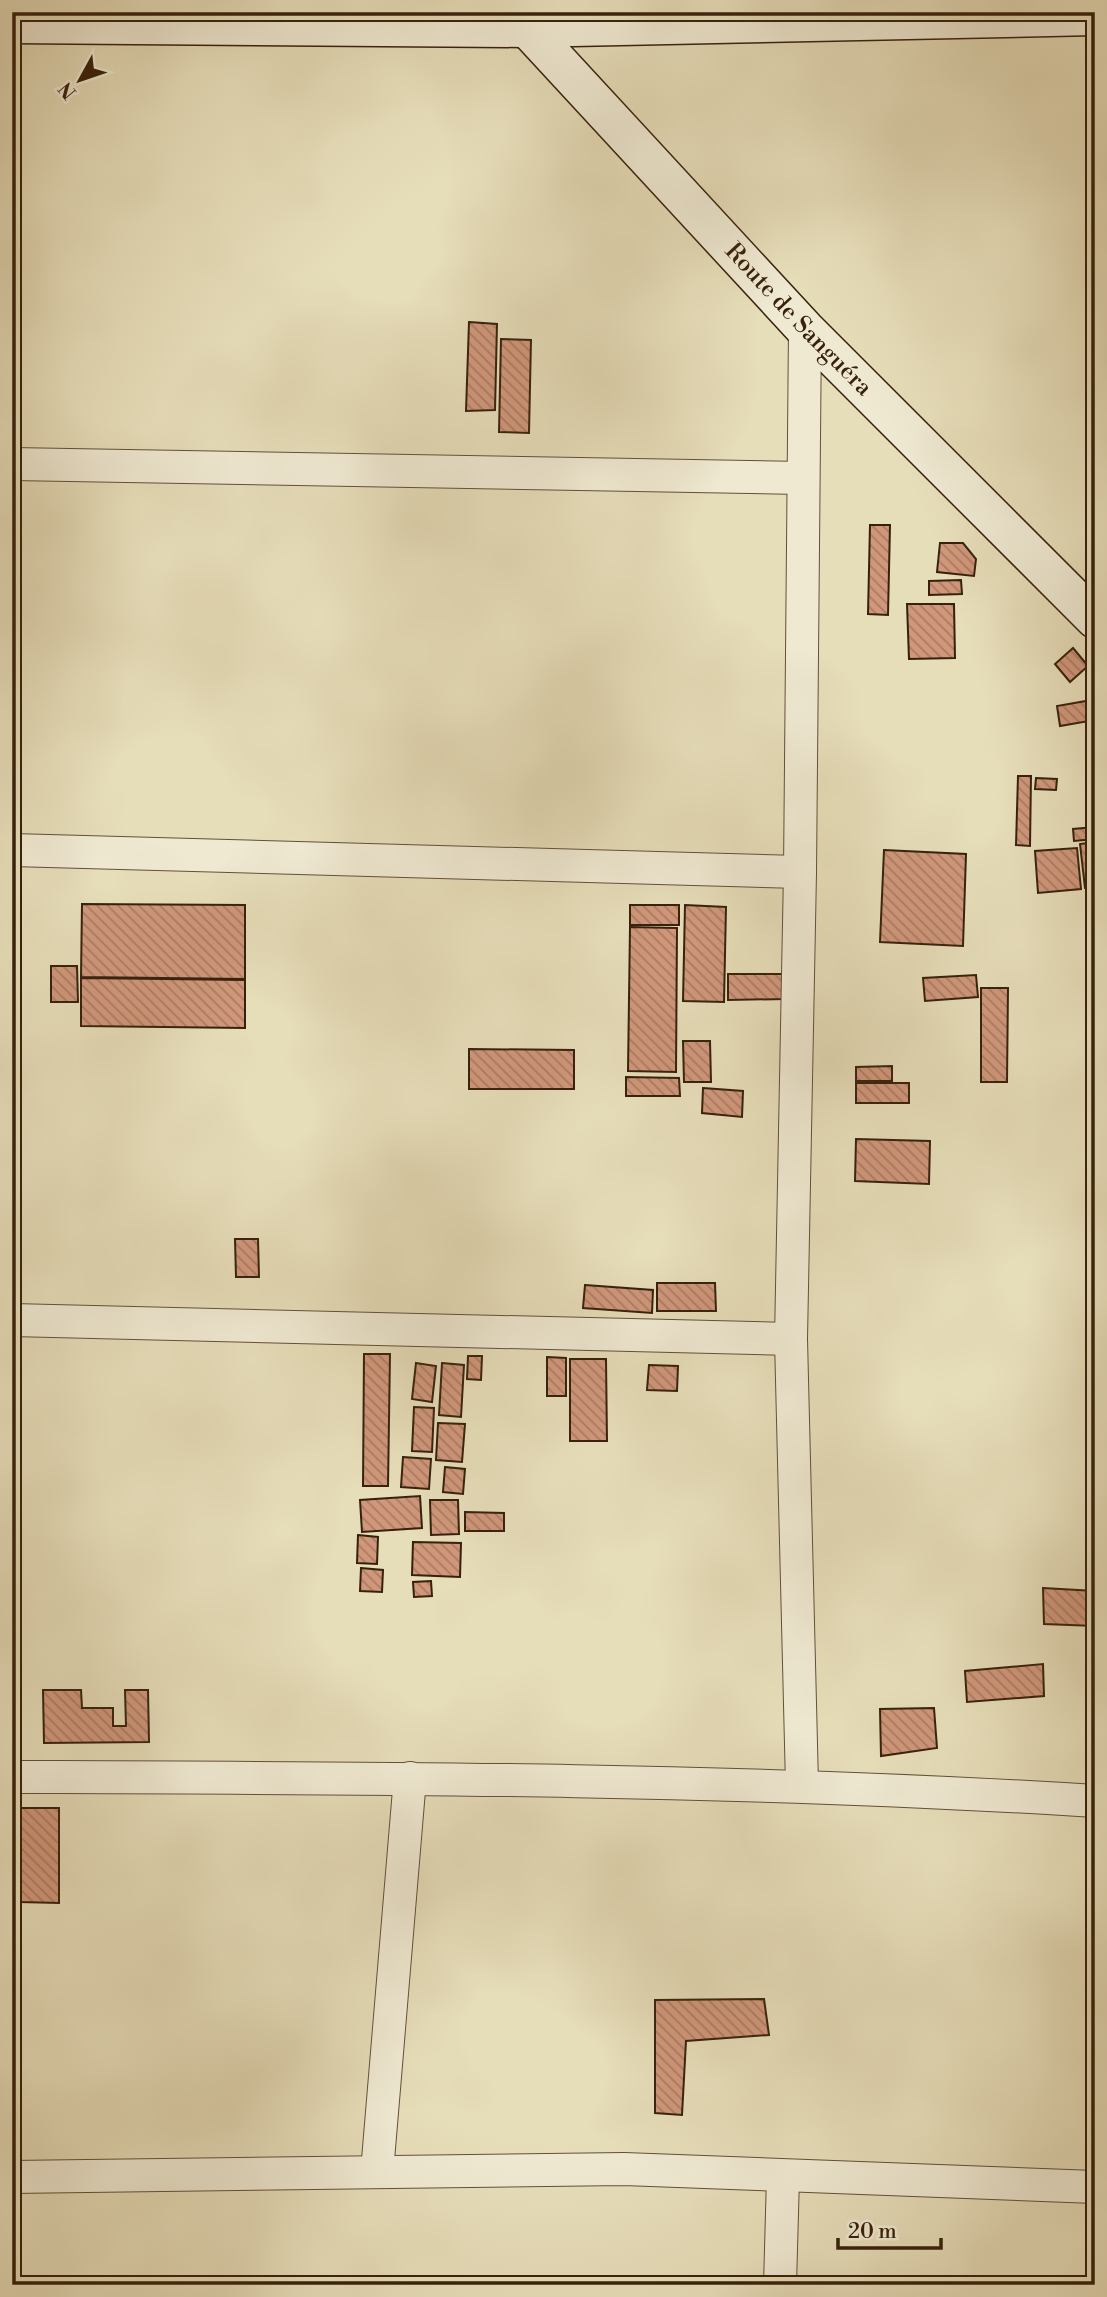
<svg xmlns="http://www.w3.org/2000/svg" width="1107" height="2297" viewBox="0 0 1107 2297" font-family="'Libre Bodoni',serif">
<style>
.building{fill:url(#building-back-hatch);stroke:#37210c;stroke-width:2}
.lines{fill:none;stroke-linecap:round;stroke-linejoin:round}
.street-casing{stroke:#635037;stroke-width:34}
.secondary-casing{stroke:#37210c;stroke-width:41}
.street{stroke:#efe9d2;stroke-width:32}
.secondary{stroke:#efe9d2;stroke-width:38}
.labels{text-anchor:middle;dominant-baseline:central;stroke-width:7;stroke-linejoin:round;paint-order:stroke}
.street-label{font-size:24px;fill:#37210c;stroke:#efe9d2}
</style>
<defs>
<pattern id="building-back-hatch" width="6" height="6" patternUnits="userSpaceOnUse" patternTransform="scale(1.75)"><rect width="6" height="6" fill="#d0977b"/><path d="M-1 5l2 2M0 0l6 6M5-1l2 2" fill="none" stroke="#aa7b63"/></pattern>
</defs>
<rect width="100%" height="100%" fill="#e6ddb9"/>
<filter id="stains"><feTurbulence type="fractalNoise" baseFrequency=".00286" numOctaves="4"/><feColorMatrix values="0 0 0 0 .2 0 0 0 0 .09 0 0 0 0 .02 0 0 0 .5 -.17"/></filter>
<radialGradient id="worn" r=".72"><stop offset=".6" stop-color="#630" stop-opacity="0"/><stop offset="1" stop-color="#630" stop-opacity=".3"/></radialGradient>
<g class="building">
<path d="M469,322l28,2 -2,86 -29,1z"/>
<path d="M501,339l30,1 -2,93 -30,-1z"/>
<path d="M870,525h20l-2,90 -20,-1z"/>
<path d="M940,543h23l13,16 -2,17 -37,-4z"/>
<path d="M961,580l1,14 -33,1v-14z"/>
<path d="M907,604h47l1,54 -46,1z"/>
<path d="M1073,648l15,18 -18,16 -15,-18z"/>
<path d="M1086,701l3,20 -29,5 -3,-20z"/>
<path d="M1018,776h13l-1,70 -14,-1z"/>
<path d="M1036,778l21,1 -1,11 -21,-1z"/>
<path d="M1095,827v12l-21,2 -1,-12z"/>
<path d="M1095,842v45l-10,1 -5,-44z"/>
<path d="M1077,848l4,41 -43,4 -3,-42z"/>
<path d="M884,850l82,4 -3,92 -83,-4z"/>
<path d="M82,904l163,1v74l-164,-2z"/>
<rect x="630" y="905" width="49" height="20"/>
<path d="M685,905l41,2 -2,95 -41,-1z"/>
<path d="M630,927l47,1 -1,144 -48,-1z"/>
<path d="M51,966h26l1,36h-27z"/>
<path d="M728,974h57v25l-57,1z"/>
<path d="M976,975l2,22 -53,4 -2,-23z"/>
<path d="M81,978l164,2v48l-164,-2z"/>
<path d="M981,988h27l-1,94h-26z"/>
<path d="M683,1041h27l1,41h-27z"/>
<path d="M469,1049l105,1v39h-105z"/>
<path d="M892,1066v15h-36v-14z"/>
<path d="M626,1077l53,1 1,18h-54z"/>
<rect x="856" y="1083" width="53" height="20"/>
<path d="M703,1088l40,3 -1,26 -40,-4z"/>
<path d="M856,1139l74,2 -1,43 -74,-3z"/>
<path d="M235,1239h23l1,38h-23z"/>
<path d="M657,1283h58l1,28h-59z"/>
<path d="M585,1285l68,5 -1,23 -69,-5z"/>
<path d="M364,1354h26l-2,132h-25z"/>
<path d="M468,1356h14l-1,24 -14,-1z"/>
<path d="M547,1357l19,1v38h-19z"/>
<path d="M570,1359h36l1,82h-37z"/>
<path d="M416,1363l20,3 -4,36 -20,-3z"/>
<path d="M442,1363l22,2 -3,52 -22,-2z"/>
<path d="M649,1365l29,1 -1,25 -30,-1z"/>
<path d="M414,1407l20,1 -2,44 -20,-1z"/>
<path d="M438,1423l27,1 -3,38 -26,-2z"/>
<path d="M403,1457l28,2 -2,30 -28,-2z"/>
<path d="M445,1467l20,2 -2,25 -20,-2z"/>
<path d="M420,1496l2,32 -60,4 -2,-32z"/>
<path d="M430,1500h28l1,34 -28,1z"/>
<path d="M465,1512l39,1v18h-39z"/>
<path d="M358,1535l20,2 -1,27 -20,-1z"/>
<path d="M413,1542l48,1 -1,34 -48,-2z"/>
<path d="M361,1568l22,2 -1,22 -22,-1z"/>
<path d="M431,1581l1,15 -18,1 -1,-15z"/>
<path d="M1043,1588l52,3v35l-51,-2z"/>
<path d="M1043,1664l1,32 -77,6 -2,-31z"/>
<path d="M43,1690h38l1,18h31v18h13l-1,-36h23l1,52 -105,1z"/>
<path d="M934,1708l3,40 -56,8 -1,-47z"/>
<path d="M20,1808h39v95l-39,-1z"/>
<path d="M764,1999l5,36 -83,6 -4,74 -27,-2v-113z"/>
</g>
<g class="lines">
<defs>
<g id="street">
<path d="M12,464l790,14"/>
<path d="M12,850l788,22"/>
<path d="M12,1320l779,19"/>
<path d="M12,1777c361,1 722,1 1083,24"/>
<path d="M802,1785l-11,-446 9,-467 5,-543"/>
<path d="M377,2172l33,-394"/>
<path d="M12,2177l612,-8 471,18"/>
<path d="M780,2285l3,-108"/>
</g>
<g id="secondary">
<path id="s1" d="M515,15l290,314 290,290"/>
<path d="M12,24l513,4 570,-12"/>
</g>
</defs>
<use href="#street" class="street-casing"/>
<use href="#secondary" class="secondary-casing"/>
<use href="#street" class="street"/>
<use href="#secondary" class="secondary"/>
</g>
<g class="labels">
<g class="street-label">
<text stroke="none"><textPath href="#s1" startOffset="416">Route de Sanguéra</textPath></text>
</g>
</g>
<rect width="1107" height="2297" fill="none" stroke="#e6ddb9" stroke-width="42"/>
<rect x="14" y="14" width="1079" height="2269" fill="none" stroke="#37210c" stroke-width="3.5"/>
<rect x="21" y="21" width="1065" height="2255" fill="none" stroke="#37210c" stroke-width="2"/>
<g transform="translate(80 80) rotate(230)" stroke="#efe9d2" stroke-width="5" paint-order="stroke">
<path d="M0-5L12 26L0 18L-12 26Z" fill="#37210c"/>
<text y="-10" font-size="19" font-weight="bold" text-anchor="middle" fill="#37210c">N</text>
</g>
<path d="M838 2238v10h103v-10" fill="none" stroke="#37210c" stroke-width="3.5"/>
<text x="848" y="2238" font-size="21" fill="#37210c" stroke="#efe9d2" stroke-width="5" paint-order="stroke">20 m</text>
<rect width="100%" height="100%" filter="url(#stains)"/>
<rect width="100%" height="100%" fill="url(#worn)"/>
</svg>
